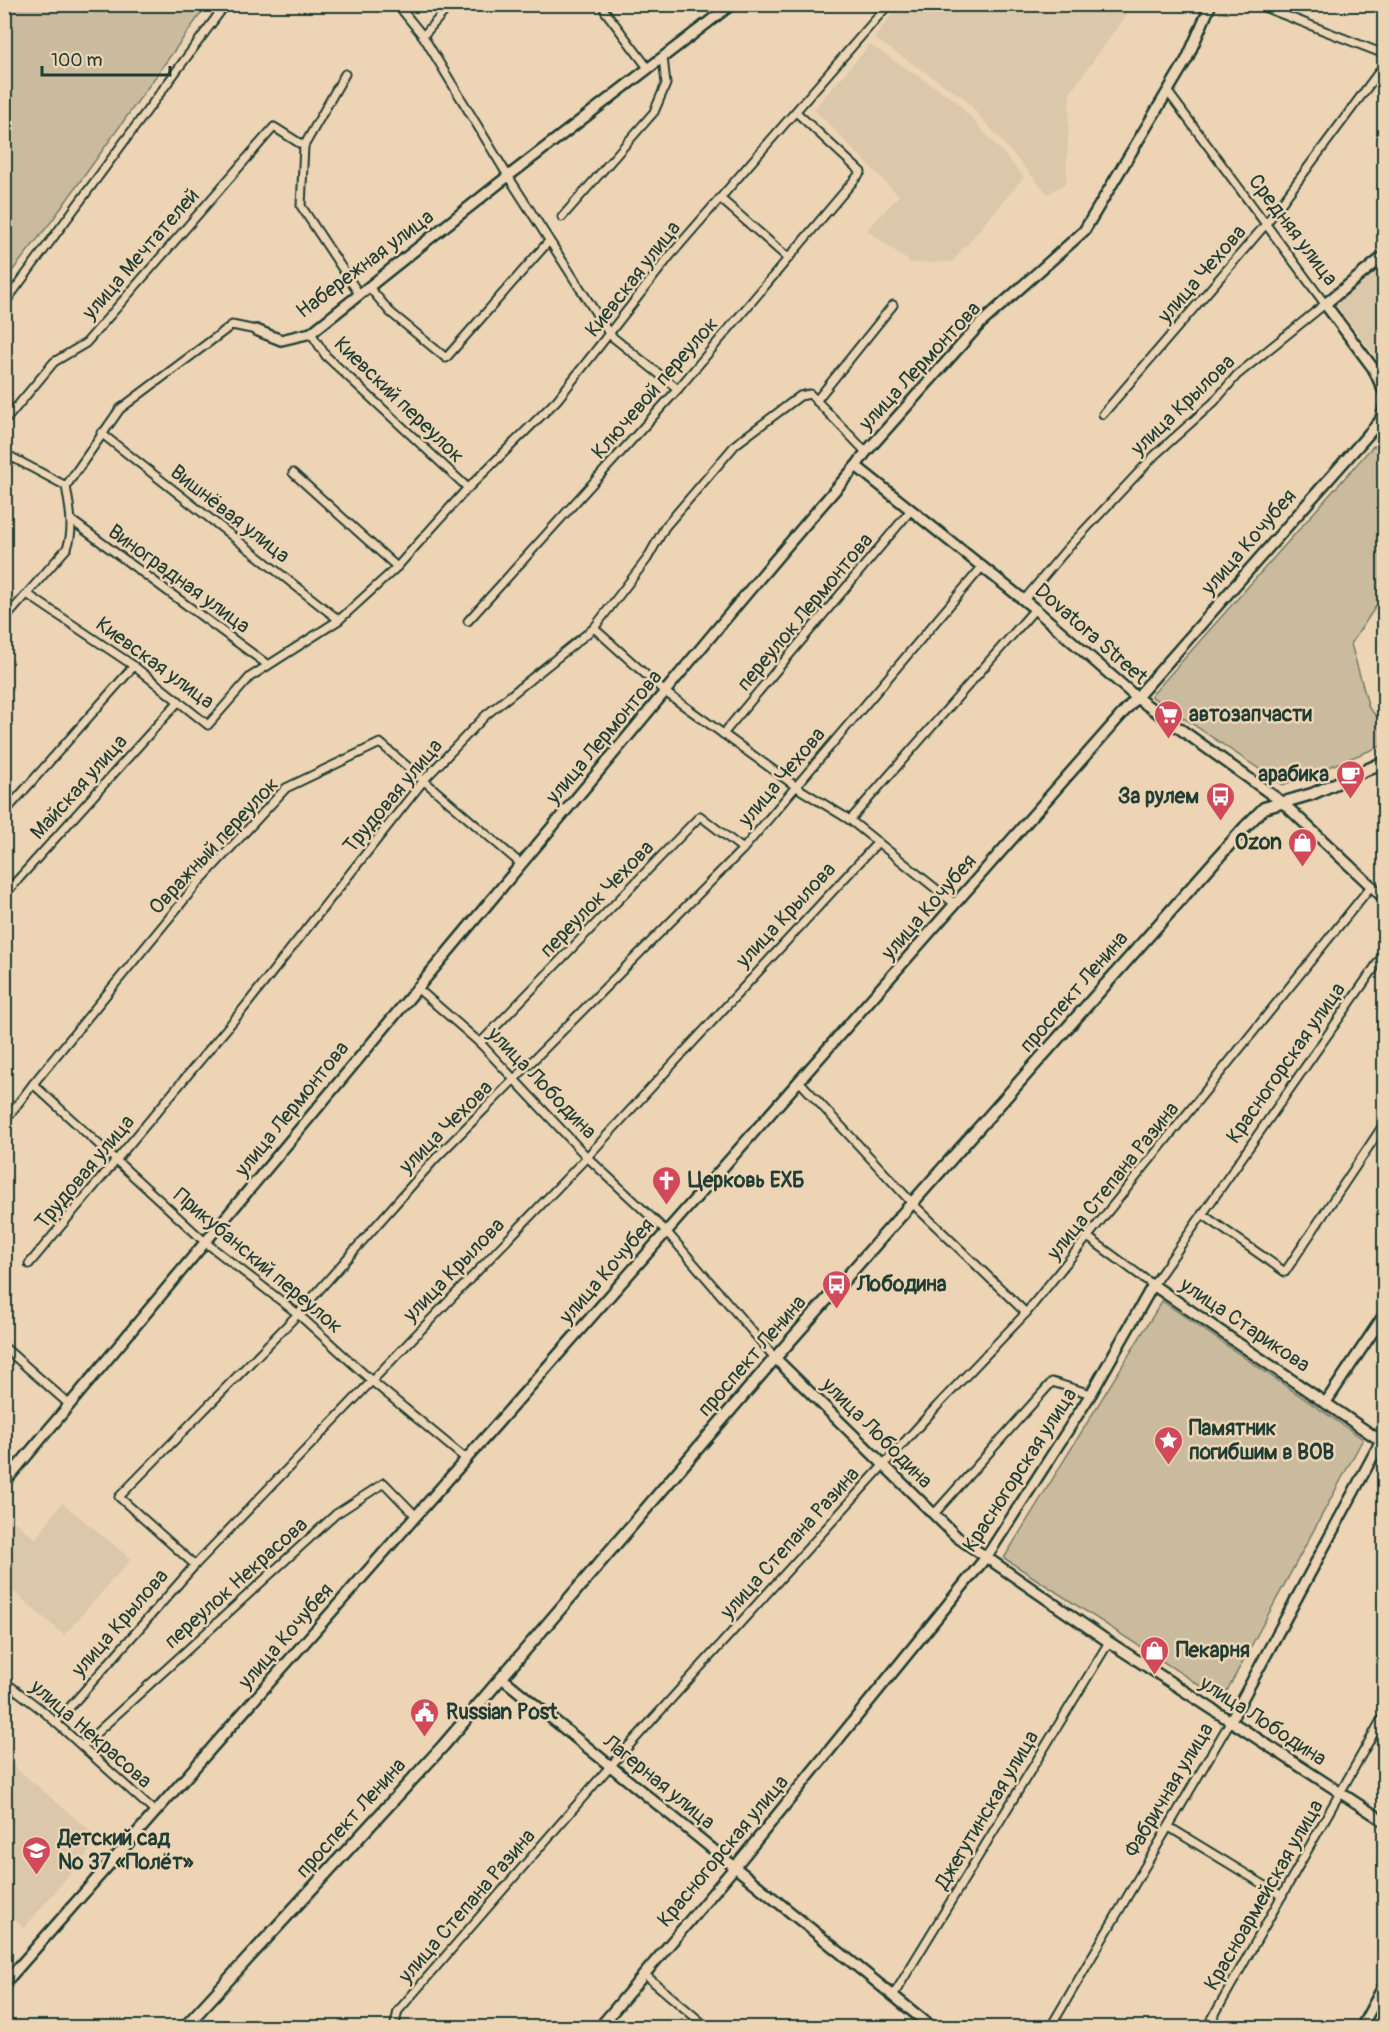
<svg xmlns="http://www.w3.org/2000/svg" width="1389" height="2032" viewBox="0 0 1389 2032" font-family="Pangolin,sans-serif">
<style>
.built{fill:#dbc7a9}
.green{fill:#cabb9f;stroke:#747c6a;stroke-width:1.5}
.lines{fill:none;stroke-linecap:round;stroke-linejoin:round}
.street-casing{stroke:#1f3d34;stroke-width:11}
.secondary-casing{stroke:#1f3d34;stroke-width:14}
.primary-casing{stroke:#1f3d34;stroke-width:15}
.street{stroke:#ecd4b4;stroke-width:7}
.secondary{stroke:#ecd4b4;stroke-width:9}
.primary{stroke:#ecd4b4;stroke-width:10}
.labels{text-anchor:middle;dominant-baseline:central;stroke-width:5;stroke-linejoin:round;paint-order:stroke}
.street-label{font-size:21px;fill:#1f3d34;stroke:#ecd4b4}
.poi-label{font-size:21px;font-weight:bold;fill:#1f3d34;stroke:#ecd4b4;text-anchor:start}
</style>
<rect width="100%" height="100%" fill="#ecd4b4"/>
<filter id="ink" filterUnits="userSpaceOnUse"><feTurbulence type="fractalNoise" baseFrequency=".0167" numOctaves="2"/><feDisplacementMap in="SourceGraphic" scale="12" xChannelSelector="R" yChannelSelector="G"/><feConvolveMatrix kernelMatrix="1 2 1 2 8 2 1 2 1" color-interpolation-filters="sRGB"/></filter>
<g filter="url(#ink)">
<g class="built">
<path d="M900,5h233l-63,88 -4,90 -18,11 -84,-96 -90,-60z"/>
<path d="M870,45l85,55 69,77 -72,85 -41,1 -44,-33 32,-34 -85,-87z"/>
<path d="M1384,261v106l-51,-66z"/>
<path d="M62,1503l69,56 -67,76 -60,-52 1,-69 31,25z"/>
<path d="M10,1763l90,76 -76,89 -19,-16 -1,-142z"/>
</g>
<g class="green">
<path d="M5,4l202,1 -156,217 -46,58z"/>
<path d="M1373,446l11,1v155l-6,1 -27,41 18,64 15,16v21l-101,40 -132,-89z"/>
<path d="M1162,1301l201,138 -141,261 -218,-142z"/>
</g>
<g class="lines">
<defs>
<g id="street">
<path d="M397,4l26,32 85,140 102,159 68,54"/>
<path d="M1256,4l128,50"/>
<path d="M605,11l43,57"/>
<path d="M423,36l28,-32"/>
<path d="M345,74l-41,72 -3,60 58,88"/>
<path d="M721,199l67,59"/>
<path d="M562,217l92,-105 12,-28 -3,-27"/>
<path d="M369,287l21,25 56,46 103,-117"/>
<path d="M4,304l222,-300"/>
<path d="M311,333l15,23 142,132"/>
<path d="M816,401l77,-96"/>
<path d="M1103,414l163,-190 118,-159"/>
<path d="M4,422l50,-60 32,-19 188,-216 30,19"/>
<path d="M101,433l238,187"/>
<path d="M4,453l62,33"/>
<path d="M293,473l104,94"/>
<path d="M71,520l197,145"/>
<path d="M27,594l107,72 74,59 42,-48 89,-57 58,-53 67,-75 93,-92 112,-143 220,-253"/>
<path d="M1024,600l42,-50 89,-95 59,-53 23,-27 88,-71 -157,-212"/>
<path d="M4,620l63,-72c8,-20 2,-42 -1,-62l54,-77 112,-84 24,5"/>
<path d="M468,621l210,-232 183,-217 -65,-60"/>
<path d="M594,628l71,64 136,98 49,30 105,84"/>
<path d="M723,734l188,-224"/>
<path d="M4,813l130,-147"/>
<path d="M850,820l185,-211"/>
<path d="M4,895l175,-194"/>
<path d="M416,987l64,56 107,114 79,74 109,127"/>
<path d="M480,1043l220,-227 43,33"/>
<path d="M799,1081l114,123 113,109"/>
<path d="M33,1084l172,158 93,72 75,68 93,77"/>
<path d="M4,1122l29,-38 164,-200 89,-96 94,-45 141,121"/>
<path d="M1202,1214l83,58 99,-148"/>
<path d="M1089,1238l64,47 231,-331"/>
<path d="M29,1264l215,-256 180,-228 62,-65 108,-87 53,-69 18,-32 71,-83 64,-48 10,-2 56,58"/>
<path d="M4,1347l66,58"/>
<path d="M934,1514l118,-132 39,12"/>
<path d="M195,1565l-76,-68 179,-183 137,-155 308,-310 239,-282"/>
<path d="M4,1681l39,30 112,101"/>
<path d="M56,1723l139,-158 392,-408 291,-315"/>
<path d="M82,1746l254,-232 48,-31 32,33"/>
<path d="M1169,1827l113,69"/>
<path d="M644,1974l64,54"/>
<path d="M893,1996l216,-354"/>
<path d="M394,2028l4,-17 207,-239 332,-366 89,-93 346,-428"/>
<path d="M1050,2028l180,-306"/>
<path d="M1207,2028l177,-313"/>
</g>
<g id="secondary">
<path d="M1384,256l-59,48 48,64 11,24"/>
<path d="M256,330l25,10 30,-7 187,-149 234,-180"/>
<path d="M856,466l179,143 102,89 145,104 102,96"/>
<path d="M775,1358l182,179 152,105 275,179"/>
<path d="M1326,1402l58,-87"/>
<path d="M4,1483c189,-225 376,-451 564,-675 96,-114 189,-230 288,-342l10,-14 114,-128 104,-93 103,-172 24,-55"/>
<path d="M502,1678l431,350"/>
<path d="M4,1984l1376,-1563 4,-13"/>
<path d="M599,2028l135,-160 253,-312 104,-162 62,-109 228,156 -151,281"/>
<path d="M1361,2028l23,-43"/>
</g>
<path id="primary" d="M184,2028l259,-282 332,-388 470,-531 19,-19 48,-14 72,-32"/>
</defs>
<use href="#street" class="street-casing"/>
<use href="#secondary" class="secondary-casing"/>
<use href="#primary" class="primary-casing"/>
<use href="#street" class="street"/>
<use href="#secondary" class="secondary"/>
<use href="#primary" class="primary"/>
</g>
</g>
<defs>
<symbol id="supermarket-pin" viewBox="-11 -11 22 30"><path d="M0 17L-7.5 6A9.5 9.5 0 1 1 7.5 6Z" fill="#d1495b" stroke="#ecd4b4"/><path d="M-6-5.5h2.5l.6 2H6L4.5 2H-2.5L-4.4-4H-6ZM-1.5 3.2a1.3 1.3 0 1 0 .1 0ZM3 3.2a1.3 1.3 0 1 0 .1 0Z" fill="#fff"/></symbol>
<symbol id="cafe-pin" viewBox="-11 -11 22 30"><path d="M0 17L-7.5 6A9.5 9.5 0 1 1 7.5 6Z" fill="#d1495b" stroke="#ecd4b4"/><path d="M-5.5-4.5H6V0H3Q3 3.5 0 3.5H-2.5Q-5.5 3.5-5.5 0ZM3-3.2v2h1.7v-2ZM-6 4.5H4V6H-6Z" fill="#fff"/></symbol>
<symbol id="bus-pin" viewBox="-11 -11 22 30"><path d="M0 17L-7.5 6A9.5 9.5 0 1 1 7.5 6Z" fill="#d1495b" stroke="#ecd4b4"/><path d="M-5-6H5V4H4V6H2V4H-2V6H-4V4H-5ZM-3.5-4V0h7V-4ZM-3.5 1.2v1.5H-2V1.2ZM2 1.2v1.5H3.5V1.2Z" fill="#fff"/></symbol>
<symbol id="shop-pin" viewBox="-11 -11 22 30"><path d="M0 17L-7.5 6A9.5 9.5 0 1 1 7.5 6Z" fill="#d1495b" stroke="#ecd4b4"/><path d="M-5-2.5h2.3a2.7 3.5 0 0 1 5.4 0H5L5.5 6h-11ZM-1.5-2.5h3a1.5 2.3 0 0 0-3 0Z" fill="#fff"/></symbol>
<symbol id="church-pin" viewBox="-11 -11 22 30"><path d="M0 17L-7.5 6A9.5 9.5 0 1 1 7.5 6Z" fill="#d1495b" stroke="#ecd4b4"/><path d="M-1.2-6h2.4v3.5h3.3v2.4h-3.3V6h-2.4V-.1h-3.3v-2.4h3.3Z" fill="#fff"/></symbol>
<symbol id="sight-pin" viewBox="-11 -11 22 30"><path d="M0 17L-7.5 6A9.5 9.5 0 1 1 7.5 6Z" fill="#d1495b" stroke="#ecd4b4"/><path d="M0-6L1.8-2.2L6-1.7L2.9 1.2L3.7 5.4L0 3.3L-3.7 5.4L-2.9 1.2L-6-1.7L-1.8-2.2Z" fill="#fff"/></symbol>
<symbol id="civic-pin" viewBox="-11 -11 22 30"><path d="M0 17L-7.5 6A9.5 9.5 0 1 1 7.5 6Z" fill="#d1495b" stroke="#ecd4b4"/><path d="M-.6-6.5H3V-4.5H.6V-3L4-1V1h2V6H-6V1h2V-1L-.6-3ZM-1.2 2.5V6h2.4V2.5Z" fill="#fff"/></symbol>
<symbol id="school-pin" viewBox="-11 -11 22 30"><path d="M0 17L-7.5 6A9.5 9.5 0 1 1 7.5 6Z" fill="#d1495b" stroke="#ecd4b4"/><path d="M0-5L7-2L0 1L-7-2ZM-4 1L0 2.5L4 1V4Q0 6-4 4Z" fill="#fff"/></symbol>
</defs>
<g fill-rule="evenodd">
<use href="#supermarket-pin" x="1152" y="698" width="33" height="45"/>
<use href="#cafe-pin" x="1334" y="758" width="33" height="45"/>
<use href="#bus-pin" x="1204" y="780" width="33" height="45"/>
<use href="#shop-pin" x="1286" y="826" width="33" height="45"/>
<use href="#church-pin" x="650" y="1164" width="33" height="45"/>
<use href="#bus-pin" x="820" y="1268" width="33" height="45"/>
<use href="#sight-pin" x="1152" y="1424" width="33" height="45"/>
<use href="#shop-pin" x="1138" y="1634" width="33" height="45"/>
<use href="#civic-pin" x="408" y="1696" width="33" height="45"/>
<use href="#school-pin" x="20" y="1834" width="33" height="45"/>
</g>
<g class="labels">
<g class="street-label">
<text transform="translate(1293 230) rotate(53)">Средняя улица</text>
<text transform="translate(141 254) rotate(-49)">улица Мечтателей</text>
<text transform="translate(365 264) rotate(-37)">Набережная улица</text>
<text transform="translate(1202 274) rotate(-49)">улица Чехова</text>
<text transform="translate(633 279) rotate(-52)">Киевская улица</text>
<text transform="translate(920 366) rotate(-47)">улица Лермонтова</text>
<text transform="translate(655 388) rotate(-49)">Ключевой переулок</text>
<text transform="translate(399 400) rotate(44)">Киевский переулок</text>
<text transform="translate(1183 405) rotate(-44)">улица Крылова</text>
<text transform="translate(230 514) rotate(38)">Вишнёвая улица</text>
<text transform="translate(1249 542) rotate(-49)">улица Кочубея</text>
<text transform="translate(179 579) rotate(36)">Виноградная улица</text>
<text transform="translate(805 612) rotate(-50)">переулок Лермонтова</text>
<text transform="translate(1091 634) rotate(41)">Dovatora Street</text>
<text transform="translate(155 663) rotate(36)">Киевская улица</text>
<text transform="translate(604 737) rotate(-50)">улица Лермонтова</text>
<text transform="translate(782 777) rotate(-50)">улица Чехова</text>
<text transform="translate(79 787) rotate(-48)">Майская улица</text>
<text transform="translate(393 796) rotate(-50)">Трудовая улица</text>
<text transform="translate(214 846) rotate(-47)">Овражный переулок</text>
<text transform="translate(597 899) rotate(-46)">переулок Чехова</text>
<text transform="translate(929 907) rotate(-49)">улица Кочубея</text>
<text transform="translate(786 915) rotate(-47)">улица Крылова</text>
<text transform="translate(1074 992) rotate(-49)">проспект Ленина</text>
<text transform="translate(1286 1063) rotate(-55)">Красногорская улица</text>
<text transform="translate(542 1083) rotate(46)">улица Лободина</text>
<text transform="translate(292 1109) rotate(-51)">улица Лермонтова</text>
<text transform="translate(446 1127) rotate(-45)">улица Чехова</text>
<text transform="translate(85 1172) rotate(-50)">Трудовая улица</text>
<text transform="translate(1113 1181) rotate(-51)">улица Степана Разина</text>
<text transform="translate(258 1261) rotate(40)">Прикубанский переулок</text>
<text transform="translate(454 1270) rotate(-46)">улица Крылова</text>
<text transform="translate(607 1271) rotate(-49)">улица Кочубея</text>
<text transform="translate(1245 1325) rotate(34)">улица Старикова</text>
<text transform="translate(752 1356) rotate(-49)">проспект Ленина</text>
<text transform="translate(877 1433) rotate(45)">улица Лободина</text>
<text transform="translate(1020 1470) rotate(-57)">Красногорская улица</text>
<text transform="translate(790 1543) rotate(-48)">улица Степана Разина</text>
<text transform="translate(236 1583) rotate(-42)">переулок Некрасова</text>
<text transform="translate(120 1623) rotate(-49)">улица Крылова</text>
<text transform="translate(286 1636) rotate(-49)">улица Кочубея</text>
<text transform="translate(1263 1721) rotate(33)">улица Лободина</text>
<text transform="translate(91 1734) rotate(41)">улица Некрасова</text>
<text transform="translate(659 1782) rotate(39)">Лагерная улица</text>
<text transform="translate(1169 1790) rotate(-59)">Фабричная улица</text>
<text transform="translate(987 1810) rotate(-59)">Джегутинская улица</text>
<text transform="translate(351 1818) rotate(-48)">проспект Ленина</text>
<text transform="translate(723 1851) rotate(-50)">Красногорская улица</text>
<text transform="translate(1264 1895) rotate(-60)">Красноармейская улица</text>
<text transform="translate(467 1906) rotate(-49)">улица Степана Разина</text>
</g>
<g class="poi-label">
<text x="1189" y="714">автозапчасти</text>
<text x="1329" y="774" text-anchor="end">арабика</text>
<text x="1199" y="796" text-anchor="end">За рулем</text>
<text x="1282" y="842" text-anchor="end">Ozon</text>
<text x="688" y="1180">Церковь ЕХБ</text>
<text x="857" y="1284">Лободина</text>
<text x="1189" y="1428">Памятник<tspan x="1189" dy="24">погибшим в ВОВ</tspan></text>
<text x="1176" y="1650">Пекарня</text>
<text x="446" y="1712">Russian Post</text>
<text x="58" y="1838">Детский сад<tspan x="58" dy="24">№ 37 «Полёт»</tspan></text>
</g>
</g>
<rect width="1389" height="2032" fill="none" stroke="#ecd4b4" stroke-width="24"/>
<rect x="12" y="12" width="1365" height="2008" fill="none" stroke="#1f3d34" stroke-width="2" filter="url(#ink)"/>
<path d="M42 66v9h128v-9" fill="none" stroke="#1f3d34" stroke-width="3"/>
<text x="51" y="66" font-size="18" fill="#1f3d34" stroke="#ecd4b4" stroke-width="4.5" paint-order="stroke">100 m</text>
</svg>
